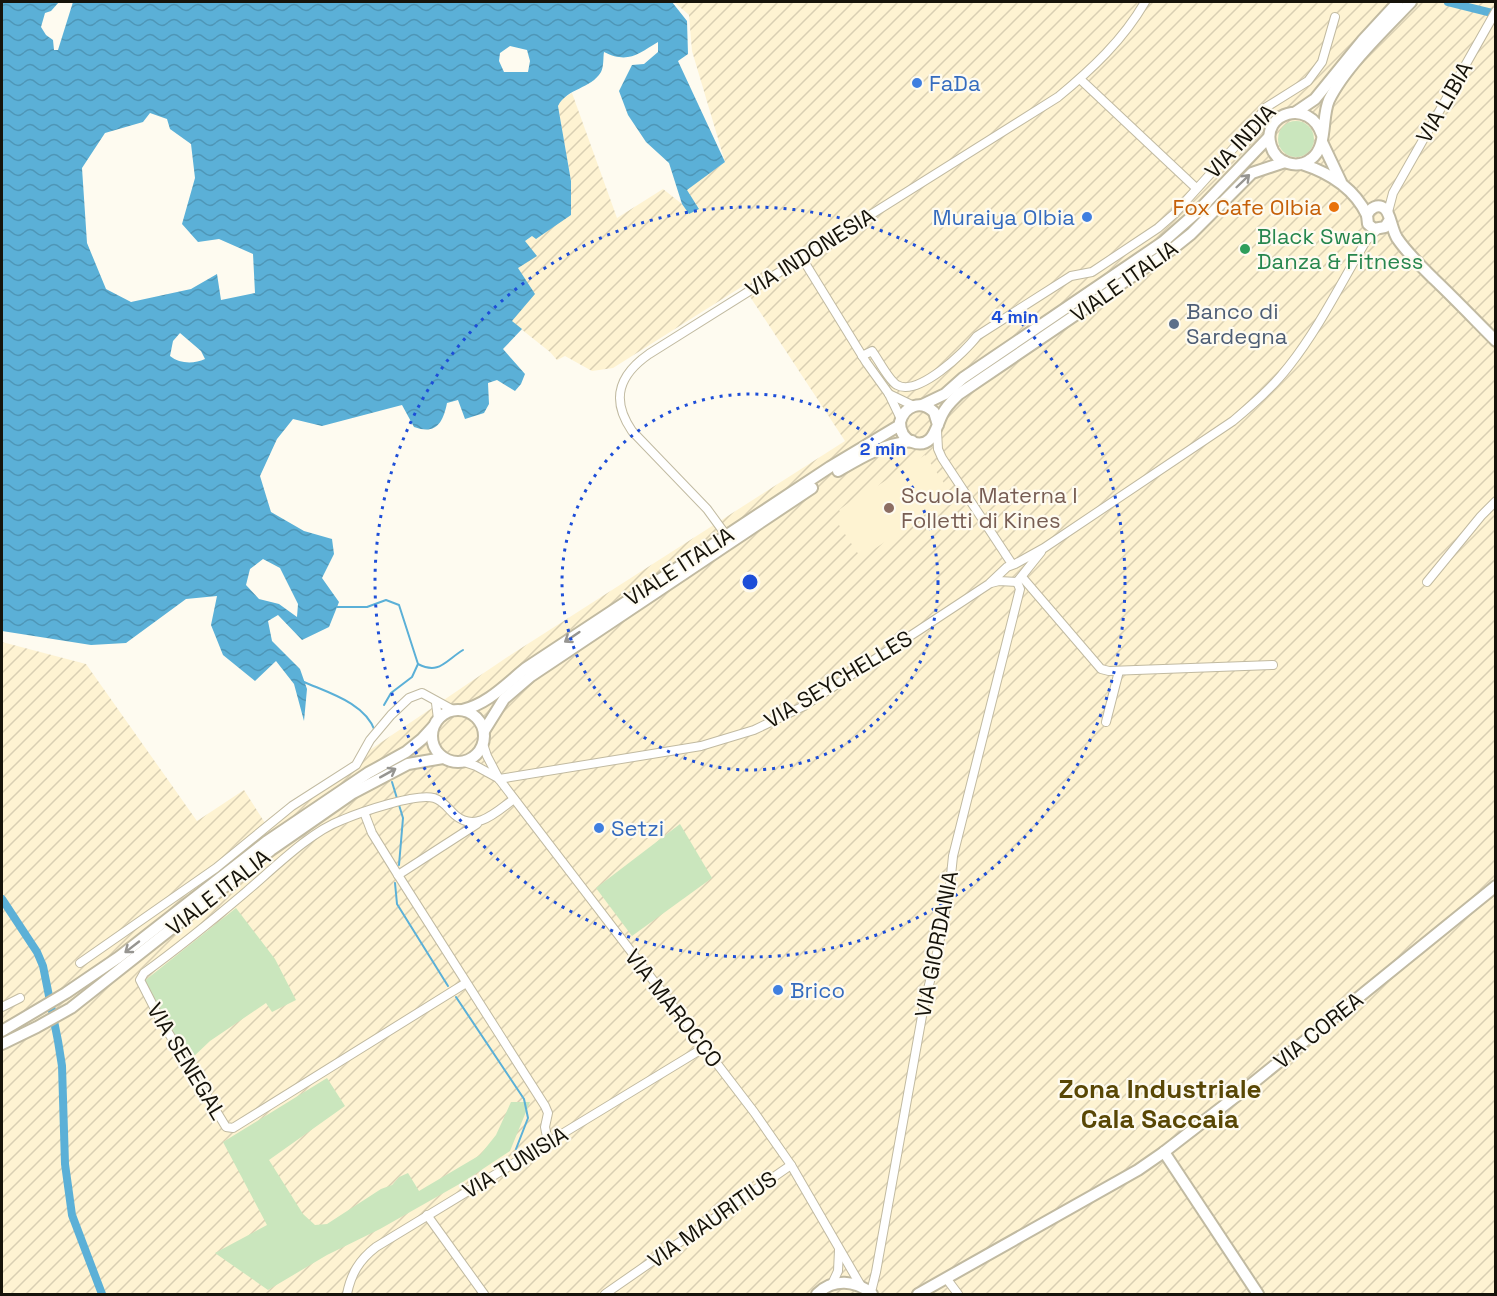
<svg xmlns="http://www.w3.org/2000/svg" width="1497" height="1296" viewBox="0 0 1497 1296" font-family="'Space Grotesk',sans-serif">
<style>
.industrial{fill:url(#industrial-furrows)}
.built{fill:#fef3d2}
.green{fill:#cae6bd}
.water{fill:url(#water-waves);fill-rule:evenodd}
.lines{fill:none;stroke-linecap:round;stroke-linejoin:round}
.stream{stroke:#5bb0d7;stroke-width:2}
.canal{stroke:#5bb0d7;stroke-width:8}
.street-casing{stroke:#c1baa1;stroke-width:10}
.secondary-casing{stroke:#c1baa1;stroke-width:14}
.street{stroke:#fff;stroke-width:8}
.secondary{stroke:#fff;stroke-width:10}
.oneway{stroke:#969591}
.ring{fill:none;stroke:#1d4ed8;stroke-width:3;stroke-dasharray:3 6}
.shop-dot{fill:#3f7fe0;stroke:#fefbf0;stroke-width:2}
.food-dot{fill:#e8710a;stroke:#fefbf0;stroke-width:2}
.leisure-dot{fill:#2e9e5b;stroke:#fefbf0;stroke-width:2}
.service-dot{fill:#5c6f8a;stroke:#fefbf0;stroke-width:2}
.education-dot{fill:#8d6e63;stroke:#fefbf0;stroke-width:2}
.labels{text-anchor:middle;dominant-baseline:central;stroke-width:4.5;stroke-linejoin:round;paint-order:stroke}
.shop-label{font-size:22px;fill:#366cbe;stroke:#fefbf0;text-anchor:start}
.street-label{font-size:22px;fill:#16130a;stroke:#fefbf0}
.food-label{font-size:22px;fill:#c56008;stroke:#fefbf0;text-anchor:end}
.leisure-label{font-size:22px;fill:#27864d;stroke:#fefbf0;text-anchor:start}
.service-label{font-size:22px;fill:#4e5e75;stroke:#fefbf0;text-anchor:start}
.education-label{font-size:22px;fill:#785e54;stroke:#fefbf0;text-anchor:start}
.quarter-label{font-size:26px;font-weight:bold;fill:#594705;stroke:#fefbf0}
.centre{fill:#1d4ed8;stroke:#fefbf0;stroke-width:3}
.ring-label{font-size:18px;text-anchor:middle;font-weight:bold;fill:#1d4ed8;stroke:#fefbf0;stroke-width:4.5;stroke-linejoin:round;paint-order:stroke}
</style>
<defs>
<pattern id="industrial-furrows" width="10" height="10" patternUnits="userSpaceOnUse" patternTransform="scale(1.5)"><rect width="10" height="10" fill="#fef3d2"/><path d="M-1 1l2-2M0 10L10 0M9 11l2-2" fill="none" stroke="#d9cfb3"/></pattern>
<pattern id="water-waves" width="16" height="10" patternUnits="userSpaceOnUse" patternTransform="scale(1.5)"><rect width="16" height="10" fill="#5bb0d7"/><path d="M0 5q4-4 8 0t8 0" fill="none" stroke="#4e96b7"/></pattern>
</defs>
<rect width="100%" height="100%" fill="#fefbf0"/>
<path class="industrial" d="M674,2h821v1292h-1493v-652l84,22 111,157 47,-31 21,33 4,-5 243,-164 333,-213 -102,-155 -130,82 -21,3 -27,-15 -8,4 -7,-8 -39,-31 7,-53 7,-27 7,-5 39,-55 -13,-75 4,-7 10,-6 45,125 46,-29 19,15 7,10 10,-6 -13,-18 39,-28 -33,-111 -3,-36z"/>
<path class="built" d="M925,455l25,37 3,-2 3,4 -95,64 -24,-36 7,-5 -5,-7 12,-9 4,5 11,-9 -1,-3z"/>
<g class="green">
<circle cx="1296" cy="139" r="18"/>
<path d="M680,824l32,54 -80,58 -36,-48z"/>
<path d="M236,908l39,51 21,41 -24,12 -6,-9 -56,38 -21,20 -46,-79z"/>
<path d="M327,1078l18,28 -76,54 34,54 12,11 12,-1 54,-35 11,-4 7,-8 9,-4 11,18 61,-36 16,-20 15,-33h19l-20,49 -47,31 -83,47 -53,26 -59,35 -53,-37 52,-28 -44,-83z"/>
</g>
<path class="water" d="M2,2h57l-8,9 -6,2 -4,14 5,8 7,5 1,10h4l15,-48h599l15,19 1,33 -10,7 47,101 -38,28 12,19 -10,5 -7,-10 -13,-41 -23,-21 -18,-27 -9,-24 13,-26 12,-1 14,-12v-10c-20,12 -30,22 -54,10 -1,6 0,14 -3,20 -10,17 -34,16 -43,34l13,75v34l-35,24 -4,-3 -7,5 12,15 -19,12 17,26 -23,27 10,8 -19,20 22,25 -4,10 -6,7 -18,-11 -9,3 1,21 -5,9 -19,6 -7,-19 -11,3c-4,20 -11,32 -33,24l-12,-22 -80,21 -29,-7 -16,20 -17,37 11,36 33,19 28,8 2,15 -12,24 17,24 -10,25 -27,13 -24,-25 -10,6 4,20 28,28 7,20 -3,32 -10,-37 -18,-23 -21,20 -32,-26 -12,-30 6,-29 -31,3 -60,44 -35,2 -89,-14zM510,46l17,4 3,11 -2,11h-24l-5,-11 1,-8zM150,113l17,6 3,10 21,15 4,34 -13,46 16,18 21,-3 34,15 2,39 -34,7 -4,-26 -26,15 -60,13 -25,-13 -19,-46 -5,-75 23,-35 38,-11zM180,333l21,18 4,8c-11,5 -25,5 -35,-3l3,-15zM263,559l17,9 18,36 -1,13 -18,-13 -20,-5 -13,-14 4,-16z"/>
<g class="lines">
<g class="stream">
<path d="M337,607h30l19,-7 13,5 19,59 -6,13 -21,16 -7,12"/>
<path d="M418,664c21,11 27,-3 45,-14"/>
<path d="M304,682c25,11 61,21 71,49"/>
<path d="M392,782l11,36 -4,47"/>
<path d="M395,883l2,21 51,82"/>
<path d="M456,997l68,102 4,19 -12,31"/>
</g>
<g class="canal">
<path d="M1448,2l48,12"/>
<path d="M2,899l35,53 6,14 15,75 4,25 3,98 7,51 30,79"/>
</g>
<defs>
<g id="street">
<path d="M1080,79l116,109"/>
<path d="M1388,212l5,-19 103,-182"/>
<path d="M802,258l64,104 23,32 12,25"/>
<path d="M862,356l10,-5c6,8 17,30 25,34 21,12 68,-33 80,-49l94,-60 21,-4 66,-44 16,-14 76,-84 15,-22 43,-27 14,-19 13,-45"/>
<path d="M889,394l25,12"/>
<path d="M937,431l1,18 4,9 70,106"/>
<path d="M726,535l-19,-26 -75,-78c-22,-32 -13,-56 17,-77l409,-257c34,-28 65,-57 87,-95"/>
<path d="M1022,577l79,92 8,2 164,-6"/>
<path d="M1427,582l54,-66 15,-15"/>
<path d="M991,583l8,-2 18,1 24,-30"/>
<path d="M436,703l2,16"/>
<path d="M1106,722l13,-51"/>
<path d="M483,744l4,12 12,23 255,333 37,53 70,121"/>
<path d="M464,762l12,4 22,12"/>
<path d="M499,779l202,-33 53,-16 50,-24 185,-122 18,-17 8,-3 29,-16 189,-127c20,-17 40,-34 56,-55 30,-38 52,-83 77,-125l12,-12"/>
<path d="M364,812l8,21 26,42 147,231 3,7 -3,14 3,15"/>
<path d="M398,875l79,-51"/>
<path d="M80,963l136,-95 76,-62 64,-41 14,-25 21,-25 18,-17 13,-5 31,17"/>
<path d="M466,983l-233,145 -7,-1 -66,-108 -20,-39 4,-7c36,-26 70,-54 103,-82 27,-23 63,-59 95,-71 19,-8 74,-27 92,-22 10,3 14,11 21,17 21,18 41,-3 59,-16"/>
<path d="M2,1007l18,-9"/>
<path d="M427,1215l57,79"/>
<path d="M946,1278l12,16"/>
<path d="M832,1284l6,-13 1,-21"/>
<path d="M871,1292l5,-20 48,-267 14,-56 12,-64 3,-29 67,-267 -3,-7"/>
<path d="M347,1294c4,-20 12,-34 29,-47l329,-200"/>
<path d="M605,1294l186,-129"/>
</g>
<g id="secondary">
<path d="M1296,112l19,-13 48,-59 35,-38"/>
<path d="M1322,135c-12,-38 -62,-22 -51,11 5,17 26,24 40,13 17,-12 10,-41 18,-59 16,-33 57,-72 82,-98"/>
<path d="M1322,142l19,40"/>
<path d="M1302,164c28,9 52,24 65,51"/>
<path d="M1389,221l-4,6 -11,2 -6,-5 -1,-9c3,-7 11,-12 18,-6 5,4 7,21 12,29 10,15 24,28 37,41 21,20 41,41 62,62"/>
<path d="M922,405l23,-11 18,-16 200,-136 34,-30 72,-75"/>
<path d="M938,425l-4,-13c-13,-12 -29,-7 -34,10 0,9 3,16 12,20 22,8 24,-17 31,-29 4,-8 10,-13 16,-19l212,-144 20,-16 61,-61 33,-11"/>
<path d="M838,471c24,-14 45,-27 74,-30"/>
<circle cx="458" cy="736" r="26"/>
<path d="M462,710c26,-6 44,-26 64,-42l304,-201 70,-42"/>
<path d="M484,731l20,-32 27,-23 281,-188"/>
<path d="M2,1031l64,-38 53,-36 147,-115 102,-69 38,-21 16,-13 11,-12"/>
<path d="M2,1044l35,-17 34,-19 200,-158 82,-57 55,-29 35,-6"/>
<path d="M1164,1152l94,142"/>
<path d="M817,1294c16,-16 39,-14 55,0"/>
<path d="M918,1294l220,-124 26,-18 84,-65 248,-201"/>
</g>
</defs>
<use href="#street" class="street-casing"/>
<use href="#secondary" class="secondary-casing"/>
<use href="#street" class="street"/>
<use href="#secondary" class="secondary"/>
</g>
<defs><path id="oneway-shaft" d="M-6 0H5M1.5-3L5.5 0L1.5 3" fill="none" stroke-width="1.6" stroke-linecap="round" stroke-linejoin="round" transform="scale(1.5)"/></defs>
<g class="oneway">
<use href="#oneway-shaft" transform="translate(1243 181) rotate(-44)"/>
<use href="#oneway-shaft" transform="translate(572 637) rotate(146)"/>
<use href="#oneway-shaft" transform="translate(388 773) rotate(-29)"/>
<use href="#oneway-shaft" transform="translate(132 947) rotate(142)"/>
</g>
<g class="ring">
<circle cx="750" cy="582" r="188"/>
<circle cx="750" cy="582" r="375"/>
</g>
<g class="shop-dot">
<circle cx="917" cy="83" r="6"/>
<circle cx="1087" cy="217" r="6"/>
<circle cx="599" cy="828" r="6"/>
<circle cx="778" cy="990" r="6"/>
</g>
<circle class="food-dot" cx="1334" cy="207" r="6"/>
<circle class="leisure-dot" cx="1245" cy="249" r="6"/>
<circle class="service-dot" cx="1174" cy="324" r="6"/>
<circle class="education-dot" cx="889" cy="508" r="6"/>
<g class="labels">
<g class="shop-label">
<text x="929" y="83">FaDa</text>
<text x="1075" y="217" text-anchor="end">Muraiya Olbia</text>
<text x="611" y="828">Setzi</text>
<text x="790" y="990">Brico</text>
</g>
<g class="street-label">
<text transform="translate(1444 102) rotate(-60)">VIA LIBIA</text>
<text transform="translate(1240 141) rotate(-47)">VIA INDIA</text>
<text transform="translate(810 252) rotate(-32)">VIA INDONESIA</text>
<text transform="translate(1124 281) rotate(-35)">VIALE ITALIA</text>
<text transform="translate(679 566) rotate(-33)">VIALE ITALIA</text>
<text transform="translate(838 679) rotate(-31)">VIA SEYCHELLES</text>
<text transform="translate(218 892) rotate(-38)">VIALE ITALIA</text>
<text transform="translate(936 944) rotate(-79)">VIA GIORDANIA</text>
<text transform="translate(674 1008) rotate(52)">VIA MAROCCO</text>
<text transform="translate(1318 1030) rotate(-39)">VIA COREA</text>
<text transform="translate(187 1061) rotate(59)">VIA SENEGAL</text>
<text transform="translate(515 1162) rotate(-31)">VIA TUNISIA</text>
<text transform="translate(712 1219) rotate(-35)">VIA MAURITIUS</text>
</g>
<g class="food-label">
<text x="1322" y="207">Fox Cafe Olbia</text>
</g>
<g class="leisure-label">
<text x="1257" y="236">Black Swan<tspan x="1257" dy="25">Danza &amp; Fitness</tspan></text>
</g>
<g class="service-label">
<text x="1186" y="311">Banco di<tspan x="1186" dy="25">Sardegna</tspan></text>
</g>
<g class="education-label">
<text x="901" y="495">Scuola Materna I<tspan x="901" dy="25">Folletti di Kines</tspan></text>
</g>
<g class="quarter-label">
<text x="1160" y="1089">Zona Industriale<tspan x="1160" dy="30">Cala Saccaia</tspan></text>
</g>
</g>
<circle cx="750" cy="582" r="9" class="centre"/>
<g class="ring-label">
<text x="1015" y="323">4 min</text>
<text x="883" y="455">2 min</text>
</g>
<rect width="1497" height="1296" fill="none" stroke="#16130a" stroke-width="6"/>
</svg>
